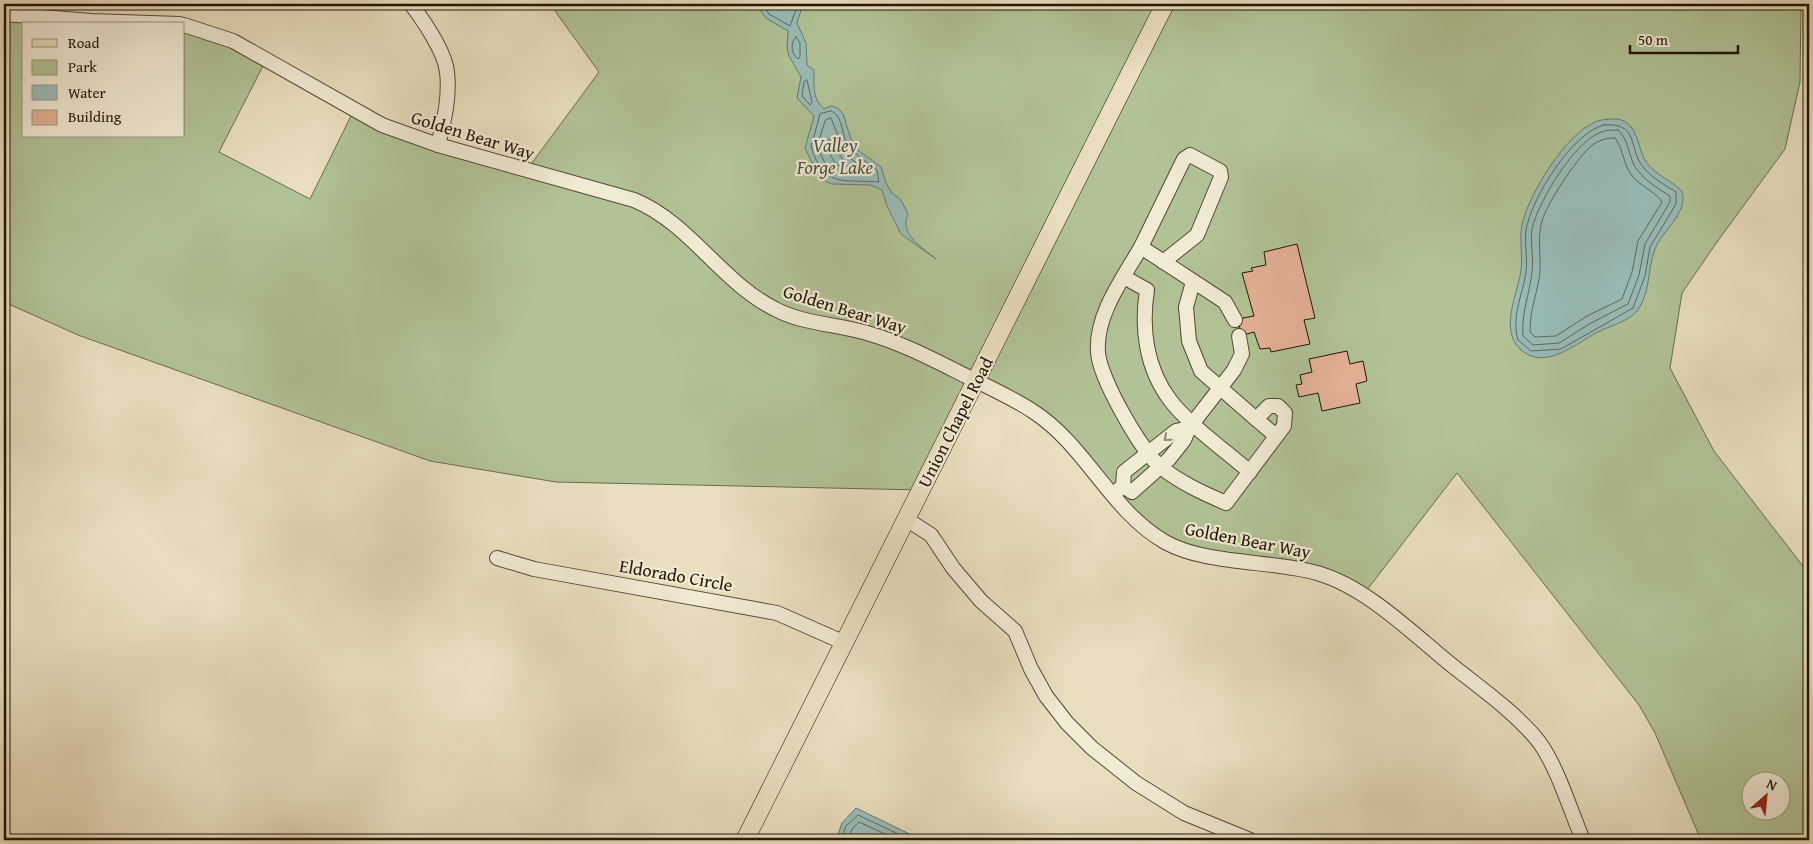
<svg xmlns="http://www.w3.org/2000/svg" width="1813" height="844" viewBox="0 0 1813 844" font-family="'Gentium Book Plus',serif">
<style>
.green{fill:#b1c396;stroke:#686c4e;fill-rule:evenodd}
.water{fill:#99bcb8;stroke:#697971}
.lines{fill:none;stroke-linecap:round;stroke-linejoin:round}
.shore{stroke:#5c685f;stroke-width:1}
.building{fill:#e5b297;stroke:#201506}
.minor-casing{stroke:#524834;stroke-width:16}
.major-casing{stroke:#201506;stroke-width:19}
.minor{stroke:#f1ead5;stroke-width:14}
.major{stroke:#e9dfbf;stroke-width:18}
.oneway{stroke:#938a78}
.labels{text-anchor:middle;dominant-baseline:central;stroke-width:4.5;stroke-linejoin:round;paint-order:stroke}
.street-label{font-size:18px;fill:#201506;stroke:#f1ead5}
.water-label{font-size:19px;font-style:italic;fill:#4a4f44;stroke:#f1ead5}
</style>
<rect width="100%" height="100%" fill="#e9dfbf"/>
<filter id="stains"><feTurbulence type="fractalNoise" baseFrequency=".004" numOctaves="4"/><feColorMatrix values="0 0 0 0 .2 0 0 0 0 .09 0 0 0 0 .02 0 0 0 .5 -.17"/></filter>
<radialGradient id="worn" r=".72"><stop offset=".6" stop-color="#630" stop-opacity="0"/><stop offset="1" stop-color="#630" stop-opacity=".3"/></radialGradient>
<path class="green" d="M550,4h1251l-1,78 -15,67 -68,93 -35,51 -12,75 44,83 95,123v266h-108l-46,-107 -16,-28 -182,-232 -94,122 -13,-8 -185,-45 -93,-97 -96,-64 -55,109 -365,-8 -126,-21 -352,-126 -74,-33v-288l176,10h-156v112h160v-111l82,35 -47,92 91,47 44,-89 172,61 73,-99zM1750,782h30v30h-30z"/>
<g class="water">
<path d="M756,4h47l-6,19 9,20 1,22 7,5c0,14 -2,29 10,39l7,-3 7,2 5,6 8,25 8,12 22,16 5,16 6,10 9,7 7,14c-9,21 14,33 28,45l-35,-25 -14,-28 -5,-16 -12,-5 -38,-1 -7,-3 -9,-10 -11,-23 9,-32 -17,-18 4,-21 -12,-21 -2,-9 1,-16 -22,-13z"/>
<path d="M1617,119c21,3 20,27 28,41 6,13 34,25 37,32 7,20 -21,40 -27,57 -8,20 -4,47 -20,64 -8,9 -26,13 -37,19 -22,11 -53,40 -78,17 -21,-21 -2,-55 1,-79 2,-16 -2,-30 1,-45 6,-30 44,-91 73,-103 7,-3 15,-3 22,-3z"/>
<path d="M856,808l66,32h-86l6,-17z"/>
</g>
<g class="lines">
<g class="shore">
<path d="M762,4l7,10 21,12 8,-22"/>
<path d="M796,37l4,6v14l-2,2c-7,-5 -8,-16 -2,-22z"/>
<path d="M807,80l5,22 -2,3 -8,-9 2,-14z"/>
<path d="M831,111c10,3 11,19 14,28 6,15 20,21 32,31l2,12c-36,-3 -54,7 -68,-35l9,-33z"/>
<path d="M831,118l11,28 9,13 15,10 -1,4h-30l-9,-8 -9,-18 8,-26z"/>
<path d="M1603,125c38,-3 24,24 41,43 9,11 21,17 32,24v12l-26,43 -5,29 -12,32 -72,41 -30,2 -13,-11c-7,-24 5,-46 8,-68 2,-14 -2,-28 0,-42 6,-33 45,-95 77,-105z"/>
<path d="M1618,130c11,10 10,23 16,35 8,14 23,23 36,31v6l-25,42 -6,31 -11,29 -37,19 -32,20 -26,2 -10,-9c-2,-24 7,-42 9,-65 2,-14 -2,-28 0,-42 6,-27 41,-85 67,-96 6,-3 13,-3 19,-3z"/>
<path d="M1615,138c9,12 8,27 18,39 7,8 26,18 29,25l-24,39 -6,31 -10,27 -35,17 -31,20 -21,1 -5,-5c0,-25 8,-39 10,-61 1,-17 -3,-33 2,-50 5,-18 34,-61 48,-74 8,-7 16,-9 25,-9z"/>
<path d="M830,139l15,24 -2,3 -7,-1 -10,-18 1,-6z"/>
<path d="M841,840l5,-14 12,-11 53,25"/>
<path d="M848,840l4,-11 7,-7 39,18"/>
</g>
</g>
<g class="building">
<path d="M1297,244l18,74 -11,2 6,24 -39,8 -1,-4 -10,1 -6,-17 -7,2 -8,-7 4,-9 11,-2 -12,-43 11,-2 -2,-3 15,-3 -2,-13z"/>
<path d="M1347,351l3,13 13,-3 4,20 -11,3 4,19 -38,8 -4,-18 -19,4 -3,-12 6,-1 -2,-9 12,-3 -3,-13z"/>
</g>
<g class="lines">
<defs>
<g id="minor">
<path d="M411,4c12,16 34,48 36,68 3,25 -3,49 -9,73"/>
<path d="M4,14l87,7 89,3"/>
<path d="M184,25l49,16 149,84 56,20 196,55c56,23 87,82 141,109 28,15 62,15 92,24 35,10 67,27 99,43 23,11 47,22 68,36 52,34 77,99 131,130 41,23 106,18 152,31 50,14 97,62 137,94 28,22 63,47 85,75 18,24 32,70 44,98"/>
<path d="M1141,247c-17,30 -46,68 -43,105 1,25 44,101 64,116 19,15 41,25 64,35l58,-77 1,-13 -7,-7h-9l-13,13 -55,-48 -12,-30 -3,-34 7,-25"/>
<path d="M1163,262l34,-27 24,-58 -1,-6 -30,-16 -6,4 -43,88 84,55 10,18"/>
<path d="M1124,277l23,13c-6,38 -1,78 23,110 17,23 57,52 80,72"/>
<path d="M1256,419l20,17"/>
<path d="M1123,486l9,6 37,-33 15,-19 5,-12 45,-58 8,-16 -3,-18"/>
<path d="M1117,491l6,-5 1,-14 52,-41 13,-3"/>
<path d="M906,519l25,16 22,33 28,33 34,30 16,38 15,27 21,27 25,25 44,35 48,30 66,27"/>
<path d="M497,558l37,11 243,44 68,30"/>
</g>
<path id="major" d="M745,840l420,-836"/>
</defs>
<use href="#minor" class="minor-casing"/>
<use href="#major" class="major-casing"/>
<use href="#minor" class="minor"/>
<use href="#major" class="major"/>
</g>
<defs><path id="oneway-chevron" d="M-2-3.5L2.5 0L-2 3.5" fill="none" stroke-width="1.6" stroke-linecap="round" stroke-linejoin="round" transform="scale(1.25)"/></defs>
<use class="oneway" href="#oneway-chevron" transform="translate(1167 438) rotate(139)"/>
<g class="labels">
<g class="street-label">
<text transform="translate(473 135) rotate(17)">Golden Bear Way</text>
<text transform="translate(845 309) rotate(17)">Golden Bear Way</text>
<text transform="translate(955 422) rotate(-63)">Union Chapel Road</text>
<text transform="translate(1248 540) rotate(11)">Golden Bear Way</text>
<text transform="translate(676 575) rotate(10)">Eldorado Circle</text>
</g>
<g class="water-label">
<text x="835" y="145">Valley<tspan x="835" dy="22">Forge Lake</tspan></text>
</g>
</g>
<rect width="1813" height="844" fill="none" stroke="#e9dfbf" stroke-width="20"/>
<rect x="5" y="5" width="1803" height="834" fill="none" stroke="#201506" stroke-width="2.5"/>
<rect x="10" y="10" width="1793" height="824" fill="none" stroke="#201506"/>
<rect x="22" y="22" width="162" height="115" fill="#f1ead5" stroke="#9d9582"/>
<rect x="32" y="39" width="25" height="8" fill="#e9dfbf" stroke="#9d9582"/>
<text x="68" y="48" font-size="15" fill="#201506">Road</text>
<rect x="32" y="60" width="25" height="15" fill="#b1c396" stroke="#9d9582"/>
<text x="68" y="72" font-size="15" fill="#201506">Park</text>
<rect x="32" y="85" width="25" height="15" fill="#99bcb8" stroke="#9d9582"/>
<text x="68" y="98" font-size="15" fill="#201506">Water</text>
<rect x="32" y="110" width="25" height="15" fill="#e5b297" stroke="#9d9582"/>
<text x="68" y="122" font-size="15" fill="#201506">Building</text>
<g transform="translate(1766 796) rotate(27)"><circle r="24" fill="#f1ead5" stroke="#9d9582"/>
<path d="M0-4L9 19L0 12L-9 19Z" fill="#8f2418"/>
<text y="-8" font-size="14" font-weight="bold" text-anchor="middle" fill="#201506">N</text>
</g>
<path d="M1630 45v8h108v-8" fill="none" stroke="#201506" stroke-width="2.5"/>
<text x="1638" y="45" font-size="15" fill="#201506" stroke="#f1ead5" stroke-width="4" paint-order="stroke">50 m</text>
<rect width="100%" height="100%" filter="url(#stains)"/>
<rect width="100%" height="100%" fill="url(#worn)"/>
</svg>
